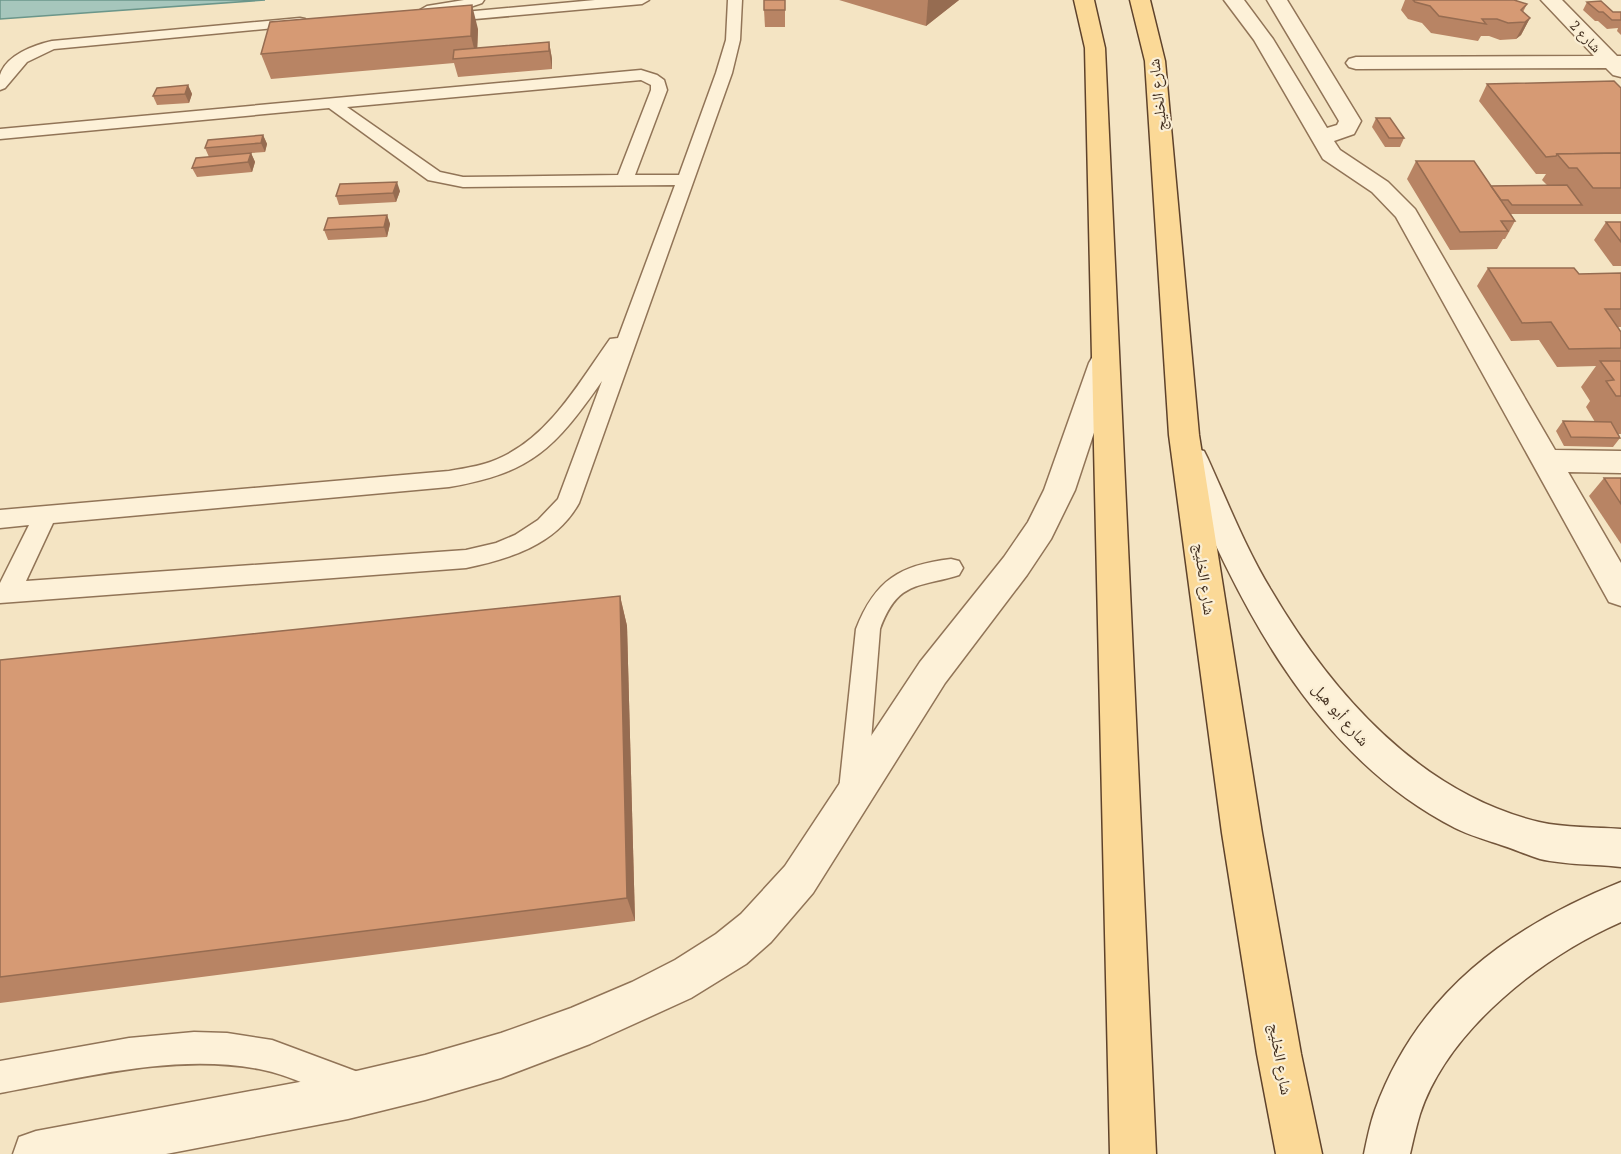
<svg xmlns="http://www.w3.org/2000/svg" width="1621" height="1154" viewBox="0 0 1621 1154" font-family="'PT Serif','Noto Naskh Arabic',serif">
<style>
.water{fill:#a6c6bc;stroke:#6b968a;stroke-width:1.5}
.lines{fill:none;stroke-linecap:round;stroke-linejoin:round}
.lane-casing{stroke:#917457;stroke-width:3}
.street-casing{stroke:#917457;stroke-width:3}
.secondary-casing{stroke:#73553a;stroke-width:3}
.primary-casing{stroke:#5e422b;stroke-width:3}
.lane{fill:#fdf1d8;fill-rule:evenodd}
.street{fill:#fdf1d8;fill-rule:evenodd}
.secondary{fill:#fdf1d8;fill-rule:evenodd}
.primary{fill:#fbd997;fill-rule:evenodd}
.wall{fill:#b88464}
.shaded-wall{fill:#966c51}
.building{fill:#d69a74;stroke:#966c51;stroke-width:1.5}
.labels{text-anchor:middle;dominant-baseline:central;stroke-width:4.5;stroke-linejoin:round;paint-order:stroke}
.far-street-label{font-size:14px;fill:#3f2c1d;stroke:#faeed4}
.street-label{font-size:16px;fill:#3f2c1d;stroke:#faeed4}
</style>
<rect width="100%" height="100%" fill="#f4e4c3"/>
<path class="water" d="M0,0h265l-265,19z"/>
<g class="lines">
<defs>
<g id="lane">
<path d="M464,0h20l-2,3c-13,5 -52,17 -62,7l7,-4z"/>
<path d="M595,0h54l-7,4 -189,17 -7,-4 7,-4z"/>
<path d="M728,0h14l-2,40 -8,33 -153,430c-23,42 -70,56 -113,65l-466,35v-20l29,-58 -29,3v-18l449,-39c18,-3 37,-6 53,-14 49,-23 78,-76 108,-118l8,-1 57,-153 -212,2 -35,-7 -99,-72 -329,31v-10l641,-59 16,5 7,5 3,10 -32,85h44l37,-102 10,-33zM641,80l10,5v5l-33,85 -155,2 -23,-5 -93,-65zM602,381l-44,118 -20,21 -23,15 -19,8 -30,7 -440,31 27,-58 396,-36c83,-14 106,-39 153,-106z"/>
<path d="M300,18l5,1 2,3 -2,3 -251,24 -27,13 -22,26 -5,2c0,-5 0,-11 0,-15 6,-20 34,-30 52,-34z"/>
<path d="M951,559l8,2 4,7 -4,7c-41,13 -61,5 -79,54l-13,161 -4,9 -10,4 -10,-4 -4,-9 17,-161c19,-49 44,-64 95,-70z"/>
<path d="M194,1032l33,1 45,7 94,35 4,12 -4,12 -12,4c-32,-10 -62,-28 -95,-34 -86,-16 -175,9 -259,24v-32l129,-23z"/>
</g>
<g id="street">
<path d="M1224,0h20l29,39 54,89 10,-3 2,-4 -72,-121h20l74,121 -7,13 -20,7 6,9 48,32 27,27 140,241 66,1v22l-53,-1 53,91v43l-12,-4 -213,-385 -24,-25 -49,-33 -69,-119z"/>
<path d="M1541,0h21l55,56h4v21l-8,-2 -7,-7 -250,1 -7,-2 -3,-4 3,-4 7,-2 238,-1z"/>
<path d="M1103,354l10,2 4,7 -42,127 -24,49 -24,36 -82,108 -132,210 -42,49 -25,22 -55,34 -101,46 -89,34 -76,22 -77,19 -182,35h-153l6,-17 17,-6 312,-58 77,-18 76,-22 70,-25 61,-26 43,-22 41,-26 25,-20 44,-48 135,-204 84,-105 24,-35 16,-32 45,-127 4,-7z"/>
</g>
<g id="secondary">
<path d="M1193,448l11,3 4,8c20,44 38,90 63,131 60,102 148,203 268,232 26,6 56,5 82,7v38c-26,-3 -56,-2 -81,-8 -13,-4 -26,-10 -39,-14 -15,-5 -32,-10 -46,-17 -144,-74 -218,-227 -277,-369l4,-8z"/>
<path d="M1621,882v40c-78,34 -173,107 -201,192 -4,13 -7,27 -10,40h-46c3,-15 6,-30 11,-44 43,-118 134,-183 246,-228z"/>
</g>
<g id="primary">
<path d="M1074,0h20l11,48 51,1106h-46l-25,-1106z"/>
<path d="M1130,0h20l15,61 34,374 63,398 39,221 21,100h-46l-19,-100 -35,-221 -53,-398 -24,-374z"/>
</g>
</defs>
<use href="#lane" class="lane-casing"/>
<use href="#street" class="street-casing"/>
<use href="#secondary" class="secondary-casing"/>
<use href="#primary" class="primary-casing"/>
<use href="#lane" class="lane"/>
<use href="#street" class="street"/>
<use href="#secondary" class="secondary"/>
<use href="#primary" class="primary"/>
</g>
<g class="wall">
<path d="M839,0h120l-33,26z"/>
<path d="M1405,0h109l13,4 -4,8 7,6 -9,17 -5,4 -16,1 -11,-4h-8l-3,5 -47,-8 -9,-10 -14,-4 -7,-9z"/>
<path d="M1587,2l26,10h8v23l-4,-4 1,-3 -11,1 -9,-8h-3l-12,-11z"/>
<path d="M764,10h21v17h-20z"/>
<path d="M478,29l-1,19 72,-6 3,17v10l-94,8 -4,-14 -183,16 -10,-25z"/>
<path d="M1487,84l134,4v126h-110l4,7 -10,18h-2l-6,10 -47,1 -43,-71 9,-18 75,25 56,-1 -5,-5 4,-6h-10l-57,-73z"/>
<path d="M188,85l4,9 -3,9 -32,2 -4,-9z"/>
<path d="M1376,118l28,20 -4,9h-15l-13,-20z"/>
<path d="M263,135l4,9 -2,8 -14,1 4,9 -3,10 -55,5 -5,-9 17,-11 -4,-9z"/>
<path d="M400,191l-4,11 -57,3 -3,-9z"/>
<path d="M387,215l3,9 -3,13 -59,3 -4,-10z"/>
<path d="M1606,222h15v44h-8l-19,-26z"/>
<path d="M1488,268l91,6 42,-1v54h-3l3,5v102h-3l2,4 -7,9 -49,-1 -8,-15 7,-10 32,1 -9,-15 4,-6 -9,-14 15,-21 -39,1 -18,-27 -28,1 -34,-55z"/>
<path d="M1604,478h17v66l-32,-48z"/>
<path d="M620,596l7,30 8,295 -635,82v-343z"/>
</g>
<g class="shaded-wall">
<path d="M928,0h31l-33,26z"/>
<path d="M472,5l6,24 -1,28h-1l-5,-21z"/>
<path d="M1530,18l-9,17 -5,4 9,-17z"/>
<path d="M549,42l3,17v10l-3,-18z"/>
<path d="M188,85l4,9 -3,9 -4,-9z"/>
<path d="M263,135l4,9 -2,8 -4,-9z"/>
<path d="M251,153l4,9 -3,10 -4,-10z"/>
<path d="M397,182l3,9 -4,11 -3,-9z"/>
<path d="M387,215l3,9 -3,13 -3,-10z"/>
<path d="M620,596l7,30 8,295 -8,-23z"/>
</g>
<g class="building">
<rect x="764" y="0" width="21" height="10"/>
<path d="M1413,0h101l13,4 -6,6 9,8 -5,4 -17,1 -11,-4h-15l4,5 -47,-8 -9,-10 -15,-4z"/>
<path d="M1601,1l12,11h8v8h-9l-9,-8h-4l-12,-10z"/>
<path d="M472,5l-1,31 -210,18 9,-32z"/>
<path d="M549,42v9l-96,8 1,-9z"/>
<path d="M1614,81l7,7v65l-64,1 -1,2 -10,1 -59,-73z"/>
<path d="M188,85l-3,9 -32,2 4,-8z"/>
<path d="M1376,118h14l14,20h-15z"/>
<path d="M263,135l-2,8 -56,5 3,-8z"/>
<path d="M251,153l-3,9 -56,6 4,-10z"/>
<path d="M1621,153v35h-28l-16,-20h-8l-12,-14z"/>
<path d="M1416,161h58l41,60h-14l7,10 -48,1z"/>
<path d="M397,182l-4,11 -57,3 4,-12z"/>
<path d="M1567,185l15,20h-70l-4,-5h-7l-10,-14z"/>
<path d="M387,215l-3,12 -60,3 4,-12z"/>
<path d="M1606,222h15v20z"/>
<path d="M1488,268h86l5,6 42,-1v36h-16l16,23v16l-52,1 -18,-27 -29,1z"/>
<path d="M1600,361h21v35h-5l-10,-15 8,-1z"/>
<path d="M1563,421l48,1 9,16 -49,-1z"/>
<path d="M1604,478h17v26z"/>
<path d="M620,596l7,302 -627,79v-317z"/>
</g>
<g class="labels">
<g class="far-street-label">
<text transform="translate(1586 36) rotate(46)">شارع 2</text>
</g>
<g class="street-label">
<text transform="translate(1157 95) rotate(-96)">شارع الخليج</text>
<text transform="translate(1205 579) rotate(82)">شارع الخليج</text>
<text transform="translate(1341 714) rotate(49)">شارع أبو هيل</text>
<text transform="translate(1281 1059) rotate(80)">شارع الخليج</text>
</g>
</g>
</svg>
